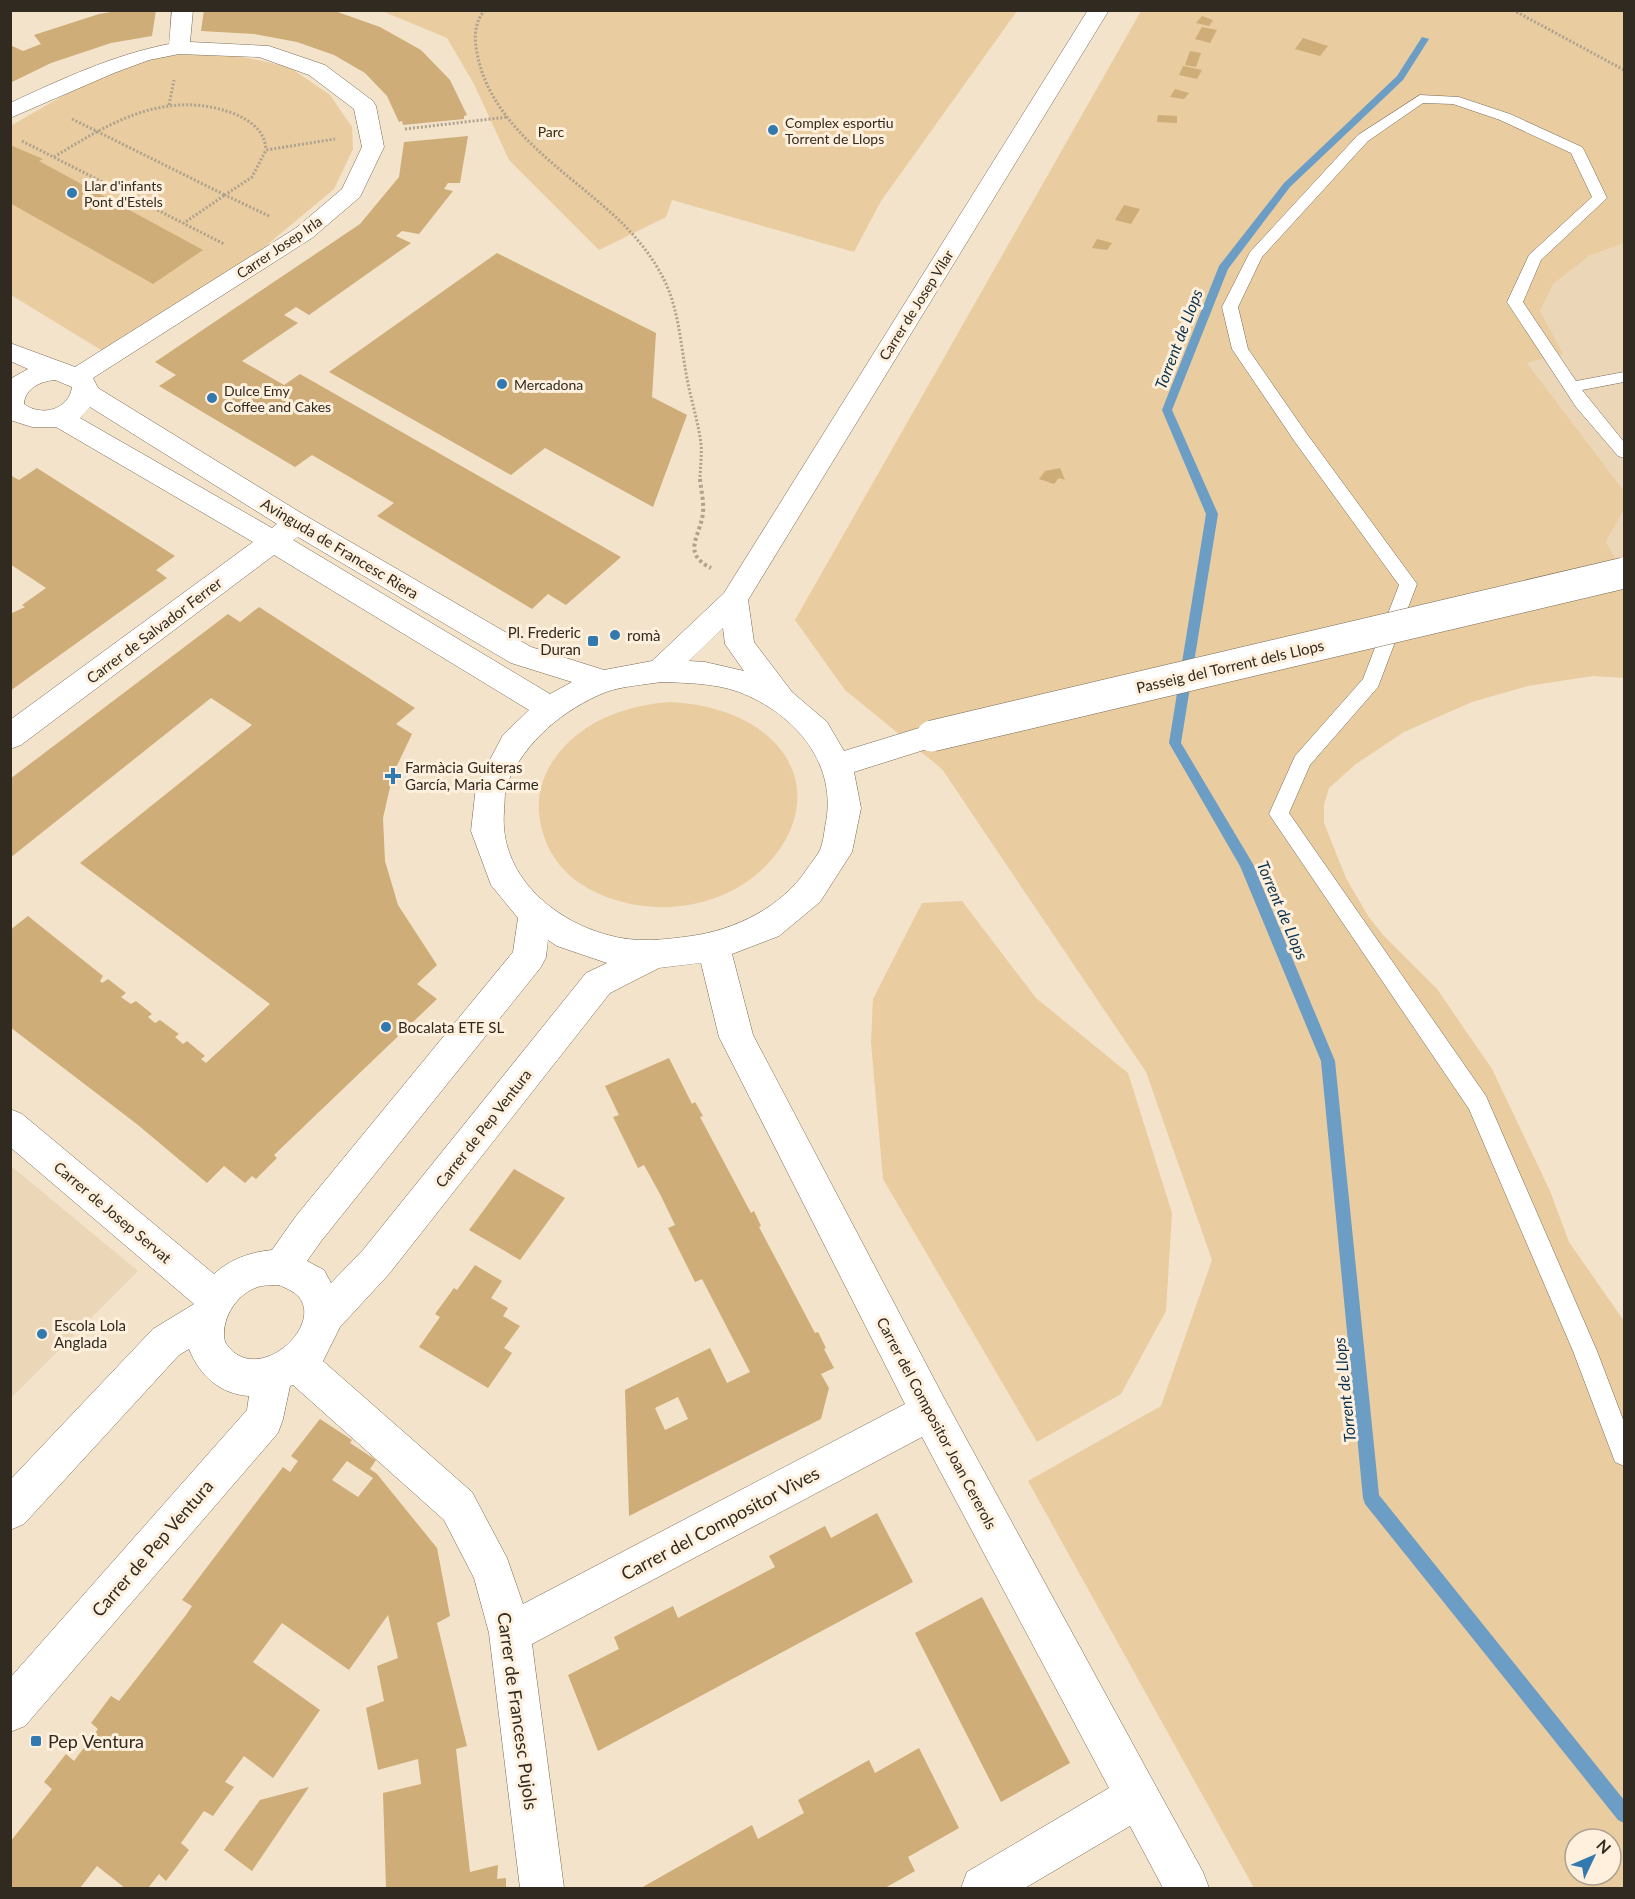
<svg xmlns="http://www.w3.org/2000/svg" width="1635" height="1899" viewBox="0 0 1635 1899" font-family="Lato,sans-serif">
<style>
.built{fill:#ebd6b8}
.green{fill:#e9cca0;fill-rule:evenodd}
.lines{fill:none;stroke-linecap:round;stroke-linejoin:round}
.stream{fill:#6b9dc5;fill-rule:evenodd}
.building{fill:#cead78;fill-rule:evenodd}
.lane-casing{stroke:#786a54;stroke-width:1}
.street-casing{stroke:#786a54;stroke-width:1}
.path-far1{stroke:#afa28f;stroke-width:3;stroke-dasharray:2 2;stroke-linecap:butt}
.path{stroke:#afa28f;stroke-width:4;stroke-dasharray:3 3;stroke-linecap:butt}
.lane{fill:#fff;fill-rule:evenodd}
.street{fill:#fff;fill-rule:evenodd}
.street-bridge-casing{stroke:#786a54;stroke-width:32;stroke-linecap:butt}
.street-bridge{stroke:#fff;stroke-width:31}
.poi-dot{fill:#3179ae;stroke:#fef0dc;stroke-width:2}
.labels{text-anchor:middle;dominant-baseline:central;stroke-width:6;stroke-linejoin:round;paint-order:stroke}
.far-poi-label{font-size:14px;fill:#302a21;stroke:#fef0dc;text-anchor:start}
.far-park-label{font-size:14px;fill:#36270f;stroke:#fef0dc}
.far-street-label{font-size:14px;fill:#302a21;stroke:#fef0dc}
.street-label{font-size:15px;fill:#302a21;stroke:#fef0dc}
.poi-label{font-size:15px;fill:#302a21;stroke:#fef0dc;text-anchor:start}
.water-label{font-size:16px;font-style:italic;fill:#0a324e;stroke:#fef0dc}
.near-street-label{font-size:18px;fill:#302a21;stroke:#fef0dc}
.near-poi-label{font-size:18px;fill:#302a21;stroke:#fef0dc;text-anchor:start}
</style>
<rect width="100%" height="100%" fill="#f3e3ca"/>
<g class="built">
<path d="M1624,243v248l-97,-128 35,-9 -22,-43 13,-27 36,-28z"/>
<path d="M1624,509v63l-18,-30z"/>
<path d="M11,1166l127,105 -127,127z"/>
</g>
<g class="green">
<path d="M382,11h635l-136,190 -27,51 -182,-52 -6,17 -67,33 -90,-90 -35,-76 -27,-46z"/>
<path d="M1141,11h483v232l-35,13 -36,28 -13,27 23,43 -36,9 97,128v18l-18,33 18,30v106l-31,-2 -65,10 -56,16 -68,30 -48,32 -27,24 -5,17v18l22,55 22,38 15,19 54,54 55,80 58,122 19,51 55,79v567h-370l-226,-407 133,-75 51,-146 -66,-188 -204,-303 -97,-79 -50,-70zM1575,1839h36v36h-36z"/>
<path d="M234,55l55,12 41,28 22,32 1,22 -19,40 -91,76 -137,88 -95,-58 -1,-169c44,-24 88,-54 137,-67 27,-7 59,-3 87,-4z"/>
<path d="M670,702c31,2 60,8 86,25 78,53 35,144 -41,171 -22,8 -47,11 -71,8 -54,-7 -100,-36 -105,-94 -2,-24 8,-47 25,-65 28,-30 67,-42 106,-45z"/>
<path d="M962,901l74,97 92,75 44,140 -6,98 -45,83 -84,48 -154,-263 -12,-137 2,-43 49,-96z"/>
</g>
<g class="lines">
<path class="stream" d="M1422,37l7,2 -26,41 -113,107 -62,82 -56,141 46,104 -37,229 72,121 82,197 44,434 245,305v23l-6,-3 -253,-316 -2,-6 -42,-437 -81,-195 -71,-123 37,-229 -44,-104 57,-144 65,-83 113,-107z"/>
</g>
<g class="building">
<path d="M123,10h33l-4,26 -41,7 -60,20 -41,20v-38l13,6 18,-7 -7,-9 65,-21z"/>
<path d="M204,10h128l48,17 41,23 29,30 17,35 -3,1v3l-61,6 -1,-4 -3,1 -12,-26 -22,-23 -31,-18 -37,-13 -43,-8 -53,-3z"/>
<path d="M1202,16l11,4 -4,6 -13,-3z"/>
<path d="M1202,27l15,3 -7,13 -15,-4z"/>
<path d="M1303,38l25,8 -8,10 -25,-7z"/>
<path d="M1190,51l11,2 -5,14 -11,-2z"/>
<path d="M1183,66l19,4 -5,9 -18,-4z"/>
<path d="M1175,89l14,4 -5,6 -14,-2z"/>
<path d="M1158,115l19,1v7l-20,-1z"/>
<path d="M468,136l-8,47h-12l-4,6 9,2 -34,43 -17,-3 -6,5 15,7 -102,72 -13,-8 -12,8 14,8 -56,38 42,24 16,-11 321,183 -55,48 -18,-11 -16,15 -155,-93 17,-13 -82,-48 -17,12 -136,-81 17,-11 -21,-13 205,-138 39,-47 5,-35z"/>
<path d="M10,145l33,14 -4,2 164,89 -50,34 -143,-81z"/>
<path d="M1124,205l16,4 -9,15 -16,-4z"/>
<path d="M1097,239l15,4 -5,7 -15,-2z"/>
<path d="M497,253l159,80 -4,64 35,18 -34,92 -108,-59 -34,27 -182,-103z"/>
<path d="M37,468l138,88 -19,14 11,8 -157,113v-77l15,-7 -3,-2 24,-17 -36,-24v-89l9,5z"/>
<path d="M1060,468l5,12 -6,-2 -5,6 -15,-5 6,-8z"/>
<path d="M259,607l156,101 -19,16 16,10 -19,40 -10,44 2,43 13,44 39,60 -20,19 20,15 -163,156 3,3 -21,21 -4,-3 -7,7 -21,-17 -17,17 -69,-58 -128,-98v-97l18,-14 75,60 -3,5 2,2 6,-4 18,14 -5,4 4,3 6,4 5,-3 16,13 -4,3 7,6 5,-3 19,14 -4,3 8,7 4,-3 18,15 -4,3 5,4 64,-59 -190,-141 172,-138 -41,-27 -201,160v-79l218,-165 12,8z"/>
<path d="M669,1058l23,46 3,-2 8,14 -3,1 51,96 3,-2 7,15 -2,1 27,51 29,55 3,-1 8,16 -2,1 10,19 -13,6 8,14 -8,31 -192,97 -4,-126 85,-42 17,35 23,-11 -48,-93 -7,3 -27,-54 7,-3 -15,-31 -16,-29 -6,3 -25,-51 6,-2 -14,-29zM678,1397l10,22 -23,11 -10,-22z"/>
<path d="M514,1169l51,29 -45,62 -51,-30z"/>
<path d="M475,1265l27,16 -11,17 17,10 -5,8 17,10 -16,22 8,5 -24,35 -69,-41 21,-30 -5,-3 19,-26 3,2z"/>
<path d="M320,1419l32,21 -2,3 26,17 -6,9 7,5 60,74 13,68 -13,7 30,123 -11,3 14,123 28,-7 -1,14 9,-1v10h-120l-3,-95 38,-9 -3,-25 -40,11 -12,-62 18,-7 -7,-35 21,-8 -10,-43 -39,55 -67,-47 -29,39 67,48 -47,68 -29,-22 -19,26 9,5 -21,29 -9,-5 -23,32 8,7 -23,31 -7,-7 -11,14h-23l-28,-22 -17,22h-70v-46l42,-53 -8,-7 22,-28 8,7 24,-32 -7,-6 20,-27 8,5 67,-86 6,-9 -10,-6 101,-133 7,5 8,-11 -7,-5zM347,1461l26,17 -15,19 -26,-17z"/>
<path d="M877,1513l36,69 -315,169 -30,-76 51,-26 -5,-12 59,-31 5,12 97,-51 -6,-11 56,-30 6,12z"/>
<path d="M982,1597l88,166 -69,39 -86,-169z"/>
<path d="M919,1748l40,80 -51,29 7,14 -30,17h-244l111,-63 6,14 46,-26 -6,-13 71,-40 6,13z"/>
<path d="M309,1787l-57,84 -28,-21 36,-50z"/>
</g>
<g class="lines">
<defs>
<path id="lane" d="M1420,95l39,2 51,17 72,33 2,3 23,48 -66,62 -18,42 53,79 48,-9v10l-42,8 42,52v16l-6,-2 -42,-49 -69,-105 22,-47 63,-58 -21,-44 -71,-33 -47,-16 -30,-1 -55,38 -106,116 -24,50 10,42 59,85 110,150 -39,103 -68,78 -21,48 197,283 111,255 27,71v44l-9,-4 -42,-111 -104,-242 -200,-295 26,-58 68,-77 36,-94 -104,-143 -63,-93 -10,-42 28,-55 108,-117z"/>
<path id="street" d="M172,10h21l-3,32 79,4 56,19 48,36 3,5 8,41 -24,50 -48,41 -219,140 5,10 208,128 225,131 73,23 48,-9 72,-68 364,-583h21l-361,590 6,42 38,50 35,30 17,29 88,-27 11,4 4,8 -4,8 -89,28 7,36 -9,44 -32,50 -41,34 -47,18 21,81 191,363 209,383 50,91 6,16h-46l-33,-62 -105,62h-64l6,-16 142,-84 -187,-351 -390,207 32,244h-44l-31,-255 -15,-55 -30,-58 -151,-135 -3,1 -7,33 -5,14 -253,293 -15,6v-54l237,-268 2,-14c-29,-2 -49,-20 -60,-47l-10,6 -155,169 -14,6v-50l143,-151 41,-25 -184,-157v-38l12,5 192,160c16,-15 37,-22 58,-24l24,-34 217,-264 5,-34 -27,-33 -20,-54 5,-45 27,-51 26,-25 -255,-155 -253,190 -11,4v-29l243,-178 -197,-115h-24l-22,-7v-41l18,-10 -18,-8v-18l65,24 221,-139 46,-39 20,-42 -8,-38 -45,-34 -50,-18 -80,-3 -30,6 -35,13 -104,45v-15c52,-24 103,-48 159,-59zM55,380l17,7c-3,23 -31,30 -48,17 1,-16 17,-23 31,-24zM90,407l187,117 -5,4 -192,-110zM298,537l213,126 61,19 -22,12 -257,-154zM723,628l2,16 19,27 -39,-9 -16,-1zM661,682c26,1 53,1 78,10 57,22 100,73 86,135 -1,7 -2,16 -5,23 -3,6 -9,13 -13,19 -25,38 -72,61 -116,67 -28,4 -56,7 -83,-1 -56,-15 -109,-61 -104,-123 1,-9 0,-20 3,-28 18,-43 57,-75 99,-92 17,-6 37,-7 55,-10zM548,940l9,6 50,17 -21,10 -223,277 -32,33 -7,-13 -17,-9 15,-21 219,-273 5,-10zM701,963l18,74 186,367 -382,200 -16,-46 -35,-66 -149,-131 17,-34 49,-53 221,-281 49,-25zM279,1285c6,3 15,6 20,12 25,31 -45,92 -74,45 -5,-21 10,-46 30,-54 7,-3 16,-3 24,-3z"/>
</defs>
<use href="#lane" class="lane-casing"/>
<use href="#street" class="street-casing"/>
<g class="path-far1">
<path d="M485,10c-11,13 -11,27 -8,43 14,76 92,119 144,169 15,15 29,32 39,50 18,31 20,67 26,101 4,24 12,47 15,71 1,12 -1,24 -1,36"/>
<path d="M1513,10l111,60"/>
<path d="M169,105l5,-25"/>
<path d="M72,119l153,76 -41,28"/>
<path d="M405,129l103,-12"/>
<path d="M22,141l202,103"/>
<path d="M54,157c57,-35 113,-69 181,-43 16,7 30,17 31,36"/>
<path d="M269,216l-44,-21 27,-18 14,-27 69,-11"/>
</g>
<path class="path" d="M700,479c1,11 4,23 3,34 -3,24 -22,40 8,55"/>
<use href="#lane" class="lane"/>
<use href="#street" class="street"/>
<defs>
<path id="street-bridge" d="M932,736l692,-163"/>
</defs>
<use href="#street-bridge" class="street-bridge-casing"/>
<use href="#street-bridge" class="street-bridge"/>
</g>
<g class="poi-dot">
<circle cx="773" cy="130" r="6"/>
<circle cx="72" cy="193" r="6"/>
<circle cx="502" cy="384" r="6"/>
<circle cx="212" cy="398" r="6"/>
<circle cx="615" cy="635" r="6"/>
<rect x="587" y="635" width="12" height="12" rx="3"/>
<path d="M390 767h6v6h6v6h-6v6h-6v-6h-6v-6h6z"/>
<circle cx="386" cy="1027" r="6"/>
<circle cx="42" cy="1334" r="6"/>
<rect x="30" y="1735" width="12" height="12" rx="3"/>
</g>
<g class="labels">
<g class="far-poi-label">
<text x="785" y="122">Complex esportiu<tspan x="785" dy="16">Torrent de Llops</tspan></text>
<text x="84" y="185">Llar d'infants<tspan x="84" dy="16">Pont d'Estels</tspan></text>
<text x="514" y="384">Mercadona</text>
<text x="224" y="390">Dulce Emy<tspan x="224" dy="16">Coffee and Cakes</tspan></text>
</g>
<g class="far-park-label">
<text x="551" y="131">Parc</text>
</g>
<g class="far-street-label">
<text transform="translate(279 247) rotate(-34)">Carrer Josep Irla</text>
<text transform="translate(916 305) rotate(-58)">Carrer de Josep Vilar</text>
</g>
<g class="street-label">
<text transform="translate(340 548) rotate(31)">Avinguda de Francesc Riera</text>
<text transform="translate(154 630) rotate(-37)">Carrer de Salvador Ferrer</text>
<text transform="translate(1230 666) rotate(-13)">Passeig del Torrent dels Llops</text>
<text transform="translate(483 1128) rotate(-52)">Carrer de Pep Ventura</text>
<text transform="translate(113 1212) rotate(40)">Carrer de Josep Servat</text>
<text transform="translate(937 1423) rotate(62)">Carrer del Compositor Joan Cererols</text>
</g>
<g class="poi-label">
<text x="581" y="632" text-anchor="end">Pl. Frederic<tspan x="581" dy="17">Duran</tspan></text>
<text x="627" y="635">romà</text>
<text x="405" y="767">Farmàcia Guiteras<tspan x="405" dy="17">García, Maria Carme</tspan></text>
<text x="398" y="1027">Bocalata ETE SL</text>
<text x="54" y="1325">Escola Lola<tspan x="54" dy="17">Anglada</tspan></text>
</g>
<g class="water-label">
<text transform="translate(1178 339) rotate(-69)">Torrent de Llops</text>
<text transform="translate(1283 910) rotate(67)">Torrent de Llops</text>
<text transform="translate(1344 1390) rotate(-96)">Torrent de Llops</text>
</g>
<g class="near-street-label">
<text transform="translate(720 1523) rotate(-28)">Carrer del Compositor Vives</text>
<text transform="translate(152 1548) rotate(-49)">Carrer de Pep Ventura</text>
<text transform="translate(518 1711) rotate(82)">Carrer de Francesc Pujols</text>
</g>
<g class="near-poi-label">
<text x="48" y="1741">Pep Ventura</text>
</g>
</g>
<rect width="1635" height="1899" fill="none" stroke="#302a21" stroke-width="24"/>
<g transform="translate(1593 1857) rotate(46)"><circle r="28" fill="#fef0dc" stroke="#aca191" stroke-width="1.5"/>
<path d="M0-4.5L10 22L0 15L-10 22Z" fill="#3179ae"/>
<text y="-9" font-size="16" font-weight="bold" text-anchor="middle" fill="#302a21">N</text>
</g>
</svg>
